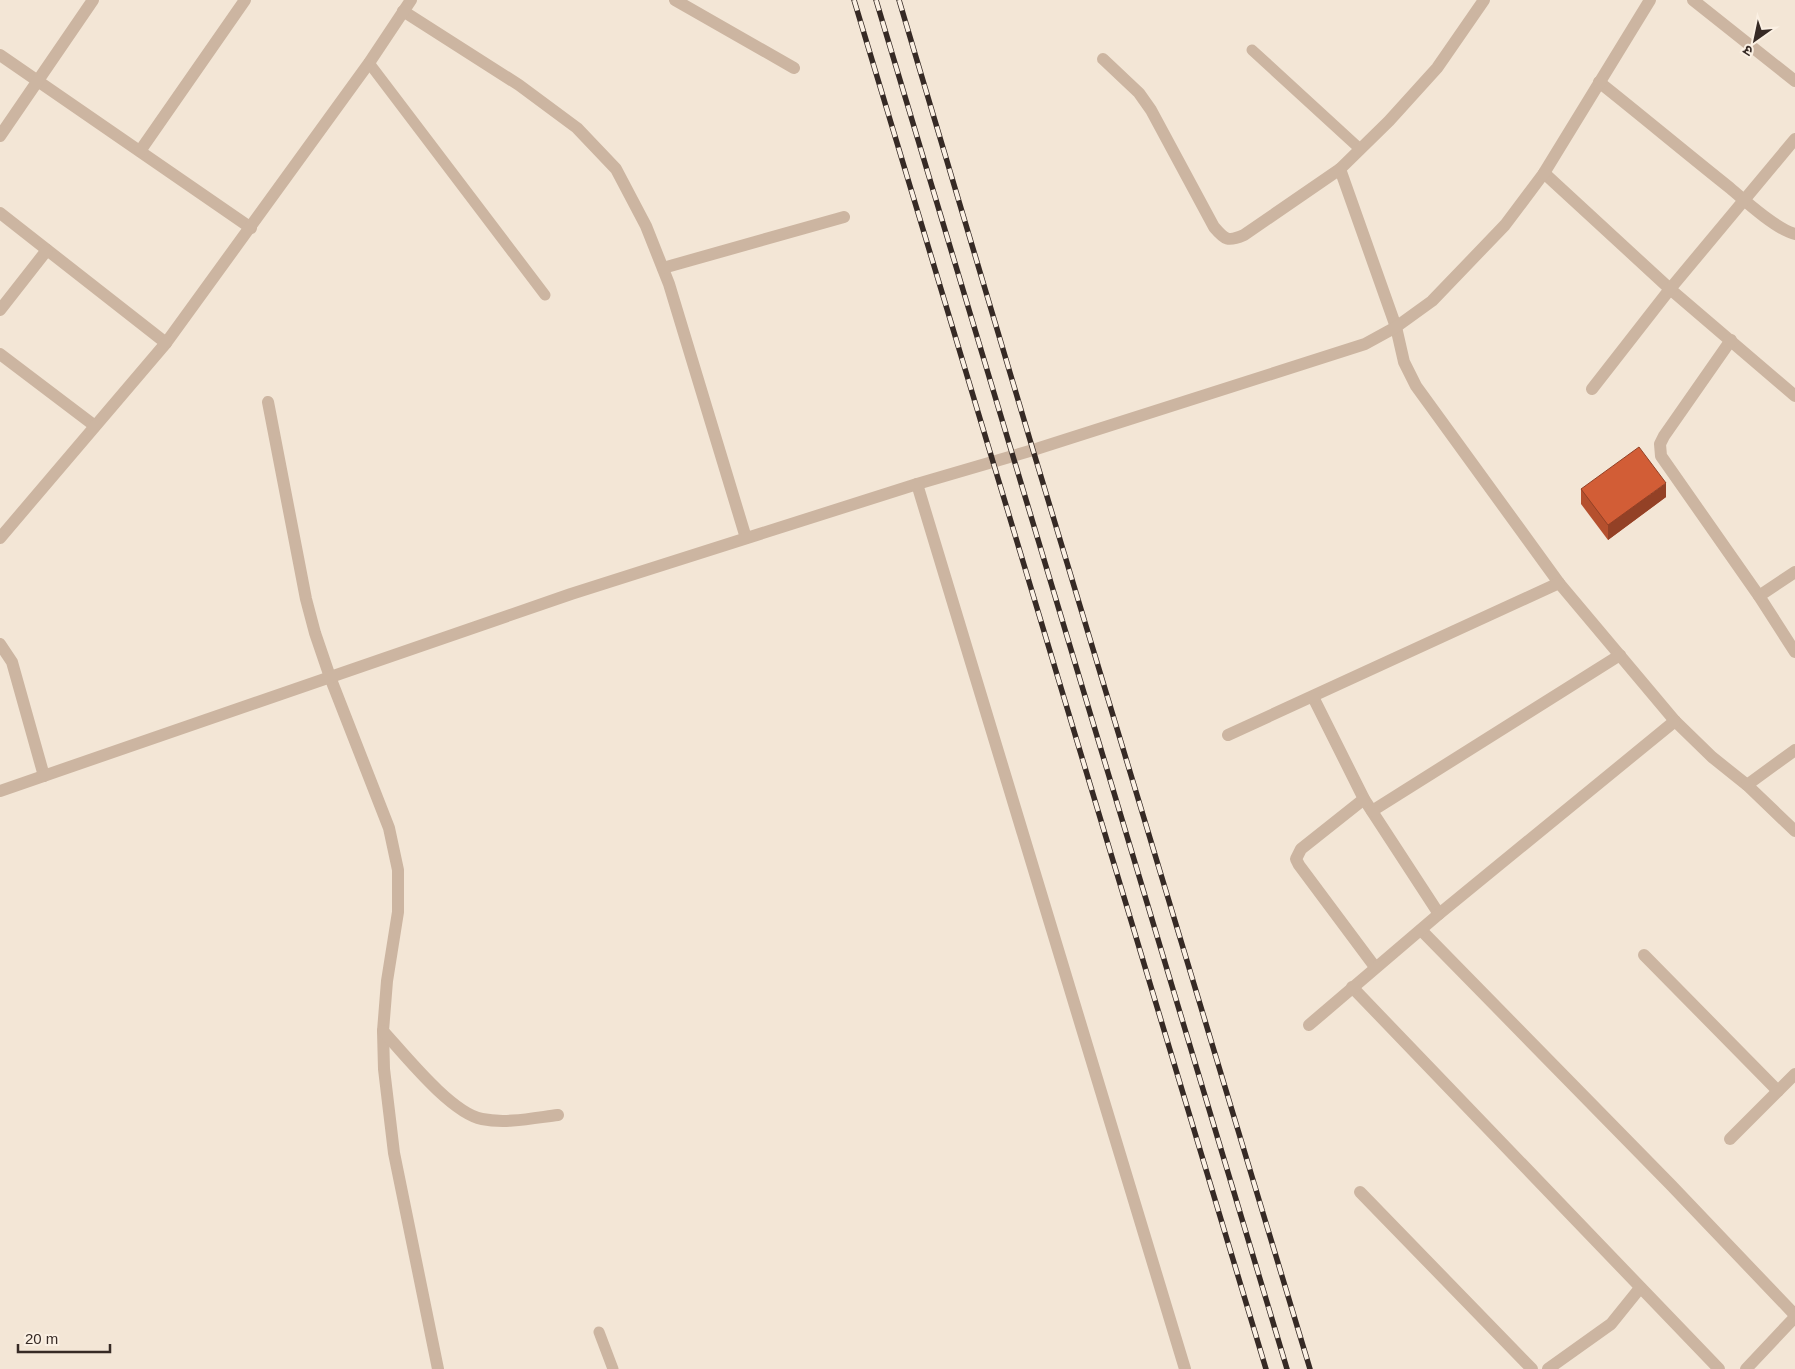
<svg xmlns="http://www.w3.org/2000/svg" width="1795" height="1369" viewBox="0 0 1795 1369" font-family="Helvetica,'Noto Sans Devanagari',sans-serif">
<style>
.lines{fill:none;stroke-linecap:round;stroke-linejoin:round}
.service{stroke:#ccb5a1;stroke-width:11}
.minor{stroke:#ccb5a1;stroke-width:12}
.tertiary{stroke:#ccb5a1;stroke-width:12}
.rail-casing{stroke:#362a25;stroke-width:5.5}
.rail{stroke:#fbf0e3;stroke-width:4;stroke-dasharray:11;stroke-linecap:butt}
.wall{fill:#b5502e}
.shaded-wall{fill:#934126}
.building{fill:#d25d36;stroke:#934126}
</style>
<rect width="100%" height="100%" fill="#f3e6d6"/>
<g class="lines">
<g class="service">
<path d="M1252,50l108,99"/>
<path d="M369,63l176,232"/>
<path d="M599,1332l14,37"/>
</g>
<g class="minor">
<path d="M675,0l119,68"/>
<path d="M1484,0l-47,68 -48,53 -49,48 56,158 8,35 12,24 143,197 116,138 37,36 35,28 48,46"/>
<path d="M1693,0l102,81"/>
<path d="M403,11l116,74 58,43 39,41 30,57 23,58 77,254"/>
<path d="M0,55l251,173"/>
<path d="M1103,59l36,34 12,17 63,117c11,13 14,15 30,8l96,-66"/>
<path d="M1599,82c44,35 87,71 131,106 15,13 47,42 65,46"/>
<path d="M0,136l93,-136"/>
<path d="M140,151l105,-151"/>
<path d="M1544,173l126,116 125,107"/>
<path d="M0,213l166,130"/>
<path d="M663,268l181,-51"/>
<path d="M0,310l47,-60"/>
<path d="M1731,340l-67,96 -4,8 1,12 98,140 36,56"/>
<path d="M0,354l95,72"/>
<path d="M1592,389l78,-100 125,-150"/>
<path d="M268,402l38,197 9,34 15,44 59,151 9,42v42l-11,69 -4,50 1,38 10,84 44,216"/>
<path d="M917,484l268,885"/>
<path d="M0,538l166,-195 203,-280 42,-63"/>
<path d="M1759,596l36,-24"/>
<path d="M0,644l12,18 32,114"/>
<path d="M1313,697l51,102 75,115"/>
<path d="M1228,735l331,-152"/>
<path d="M1747,785l48,-35"/>
<path d="M1364,799l-63,50 -5,10 3,6 76,102"/>
<path d="M1372,811l248,-156"/>
<path d="M1421,930l250,255 124,130"/>
<path d="M1644,955l134,136 17,-17"/>
<path d="M1352,987l367,382"/>
<path d="M1309,1025l130,-111 236,-193"/>
<path d="M383,1031c22,24 68,82 99,88 24,5 52,-1 76,-4"/>
<path d="M1730,1139l48,-48"/>
<path d="M1360,1192l172,177"/>
<path d="M1548,1369l63,-45 29,-36"/>
<path d="M1746,1369l49,-52"/>
</g>
<path class="tertiary" d="M0,791l571,-197 346,-110 116,-34 332,-106 31,-17 36,-26 73,-76 39,-52 106,-173"/>
<defs>
<g id="rail">
<path d="M854,0l412,1369"/>
<path d="M876,0l411,1369"/>
<path d="M899,0l134,450 277,919"/>
</g>
</defs>
<use href="#rail" class="rail-casing"/>
<use href="#rail" class="rail"/>
</g>
<path class="wall" d="M1581,489l85,8 -58,43 -27,-36z"/>
<path class="shaded-wall" d="M1666,483v14l-58,43v-15z"/>
<path class="building" d="M1639,447l27,36 -58,42 -27,-36z"/>
<g transform="translate(1755 40) rotate(213)" stroke="#fbf0e3" stroke-width="4" paint-order="stroke">
<path d="M0-4L9 19L0 12L-9 19Z" fill="#362a25"/>
<text y="-8" font-size="14" font-weight="bold" text-anchor="middle" fill="#362a25">उ</text>
</g>
<path d="M18 1344v8h92v-8" fill="none" stroke="#362a25" stroke-width="2.5"/>
<text x="25" y="1344" font-size="15" fill="#362a25" stroke="#fbf0e3" stroke-width="4" paint-order="stroke">20 m</text>
</svg>
